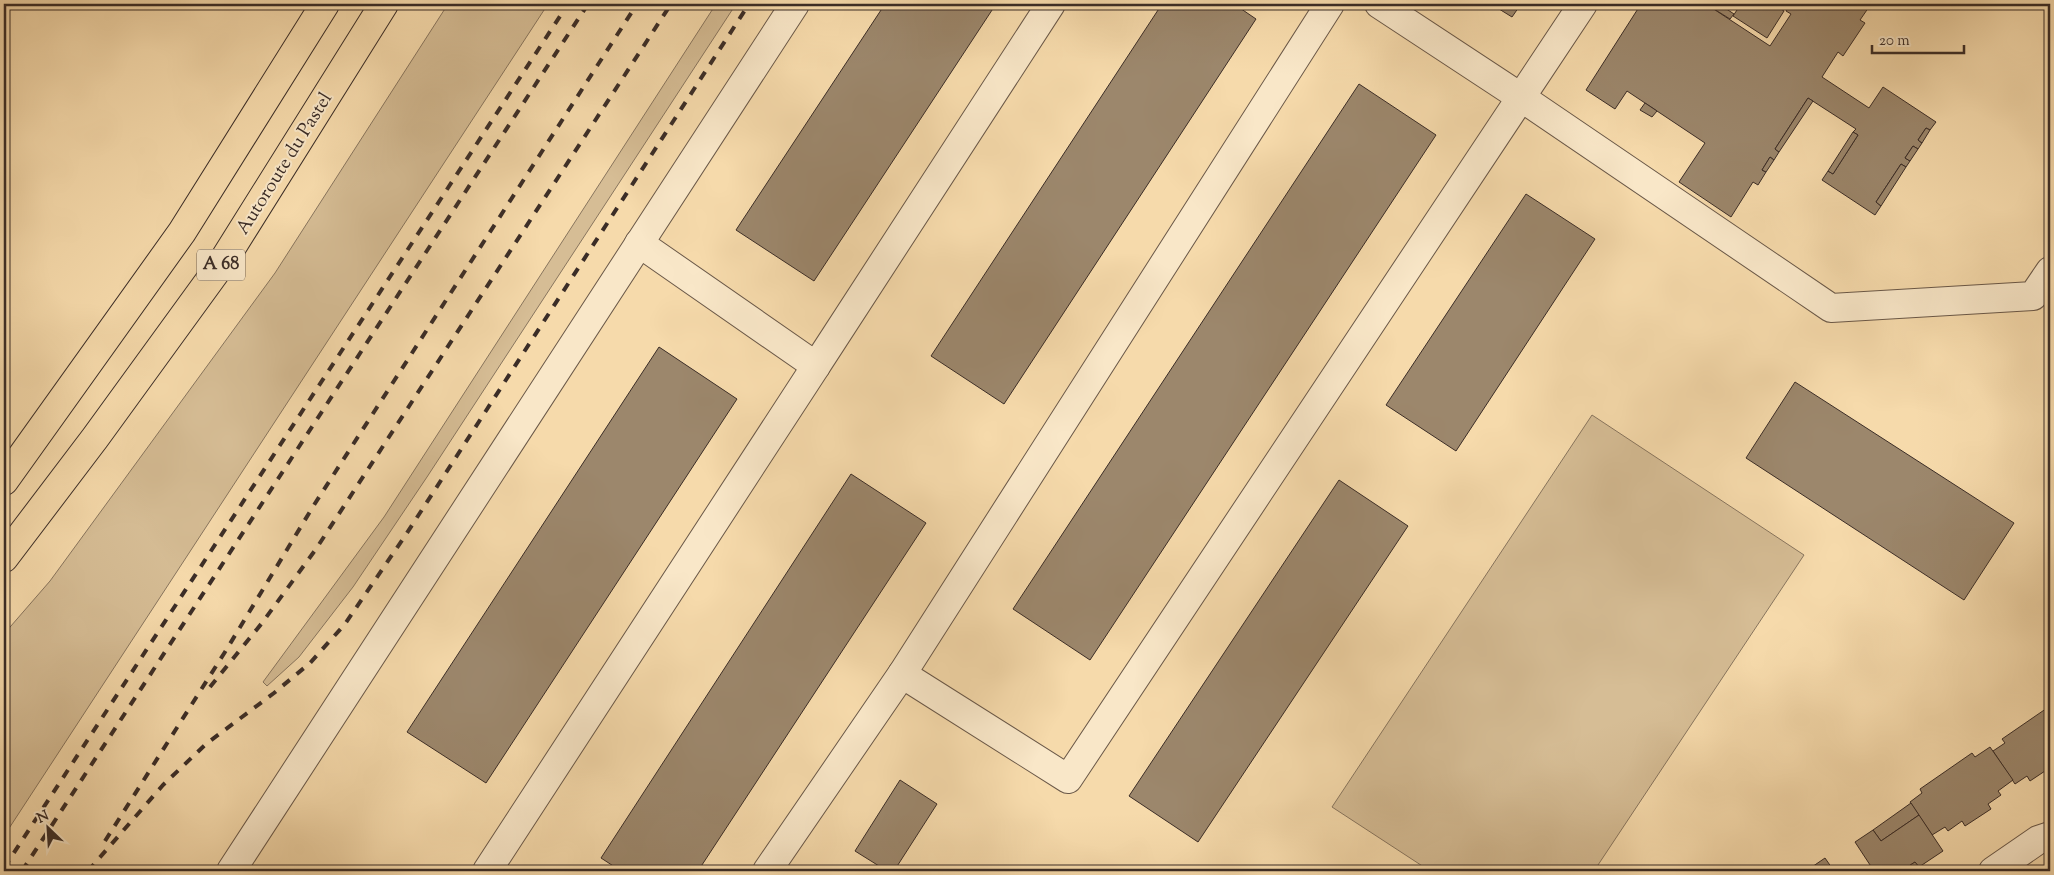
<svg xmlns="http://www.w3.org/2000/svg" width="2054" height="875" viewBox="0 0 2054 875" font-family="'Sorts Mill Goudy',serif">
<style>
.green{fill:#d6bd95;stroke:#88755e}
.building{fill:#9c876c;stroke:#3b2d27}
.lines{fill:none;stroke-linecap:round;stroke-linejoin:round}
.minor-casing{stroke:#6a5848;stroke-width:30}
.highway-casing{stroke:#3b2d27;stroke-width:30}
.minor{stroke:#f9e7c8;stroke-width:28}
.highway{stroke:#f6daab;stroke-width:28}
.rail{stroke:#3b2d27;stroke-width:4;stroke-dasharray:9 9;stroke-linecap:butt}
.labels{text-anchor:middle;dominant-baseline:central;stroke-width:4;stroke-linejoin:round;paint-order:stroke}
.shield{fill:#f9e7c8;stroke:#746557;stroke-width:1}
.shield-label{font-size:18px;font-weight:bold;fill:#3b2d27}
.street-label{font-size:19px;fill:#3b2d27;stroke:#f9e7c8}
</style>
<rect width="100%" height="100%" fill="#f6daab"/>
<filter id="stains"><feTurbulence type="fractalNoise" baseFrequency=".004" numOctaves="4"/><feColorMatrix values="0 0 0 0 .2 0 0 0 0 .09 0 0 0 0 .02 0 0 0 .5 -.17"/></filter>
<radialGradient id="worn" r=".72"><stop offset=".6" stop-color="#630" stop-opacity="0"/><stop offset="1" stop-color="#630" stop-opacity=".3"/></radialGradient>
<g class="green">
<path d="M448,4h100l-544,832v-202l46,-53 225,-308z"/>
<path d="M716,4h20l-309,473 -74,110 -54,70 -32,29 -4,-4 121,-165z"/>
<path d="M1592,415l212,140 -210,316h-164l-98,-64z"/>
</g>
<g class="building">
<path d="M885,4h111l-182,277 -78,-51z"/>
<path d="M1162,4h72l22,15 -252,385 -73,-48z"/>
<path d="M1491,4h30l-9,13z"/>
<path d="M1641,4h65l64,42 21,-32 -5,-3 5,-7h80l-11,16 5,3 -22,33 -5,-4 -16,25 47,31 14,-21 53,35 -6,8 -4,-2 -8,12 4,3 -4,6 -5,-3 -8,12 5,3 -4,6 -5,-3 -25,38 5,4 -6,9 -53,-35 6,-9 5,3 25,-39 -5,-3 3,-3 -48,-31 -33,51 4,3 -5,8 -4,-3 -8,13 4,2 -8,13 -5,-3 -22,35 -52,-35 26,-39 -78,-52 -12,18 -29,-19z"/>
<path d="M1706,4h13l15,10 -4,5z"/>
<path d="M1741,4h32l11,7 -17,27 -34,-22z"/>
<path d="M1359,84l77,51 -346,525 -77,-51z"/>
<path d="M1808,98l5,3 -34,51 -4,-3z"/>
<path d="M1645,103l12,8 -5,6 -12,-7z"/>
<path d="M1926,128l4,2 -8,13 -4,-3z"/>
<path d="M1853,132l5,3 -25,39 -5,-3z"/>
<path d="M1913,146l5,3 -8,12 -5,-3z"/>
<path d="M1770,157l4,3 -8,12 -4,-2z"/>
<path d="M1901,164l5,3 -25,39 -5,-4z"/>
<path d="M1526,194l69,45 -139,212 -70,-46z"/>
<path d="M659,347l78,52 -251,384 -79,-51z"/>
<path d="M1795,382l219,141 -50,77 -218,-142z"/>
<path d="M851,474l75,49 -228,348h-77l-20,-13z"/>
<path d="M1339,480l69,46 -210,316 -69,-46z"/>
<path d="M2050,706v67l-2,2 -3,-4 -15,10 -3,-5 -12,8 -22,-33 12,-8 -3,-4z"/>
<path d="M1990,747l23,33 -15,11 3,4 -13,9 3,5 -26,17 -3,-5 -14,10 -3,-4 -13,8 -22,-33 12,-9 -2,-4 52,-36 3,4z"/>
<path d="M900,780l37,24 -43,67h-7l-32,-20z"/>
<path d="M1911,803l8,12 -38,26 -8,-11z"/>
<path d="M1919,815l24,36 -24,16 -4,-5 -14,9h-27l-19,-29 18,-12 8,11z"/>
<path d="M1825,858l9,13h-28z"/>
<path d="M1915,862l4,5 -6,4h-12z"/>
</g>
<g class="lines">
<defs>
<g id="minor">
<path d="M1379,4l143,94 309,210 202,-12 17,-25"/>
<path d="M639,243l177,123 235,-362"/>
<path d="M902,674l166,105 515,-775"/>
<path d="M231,871l564,-867"/>
<path d="M487,871l329,-505"/>
<path d="M767,871l135,-197 428,-670"/>
<path d="M1993,871l45,-31 12,-4"/>
</g>
<g id="highway">
<path d="M4,481l178,-249 143,-228"/>
<path d="M4,558l91,-120 125,-172 164,-262"/>
</g>
</defs>
<use href="#minor" class="minor-casing"/>
<use href="#highway" class="highway-casing"/>
<use href="#minor" class="minor"/>
<use href="#highway" class="highway"/>
<g class="rail">
<path d="M210,687l52,-64 54,-74 355,-545"/>
<path d="M105,841l120,-189 89,-147 323,-501"/>
<path d="M4,868l564,-864"/>
<path d="M22,871l566,-867"/>
<path d="M88,871l75,-86 43,-41 68,-51 36,-30 35,-39 60,-88 344,-532"/>
</g>
</g>
<g class="labels">
<rect class="shield" x="197" y="249.5" width="48" height="31" rx="4"/>
<g class="shield-label">
<text x="221" y="265">A 68</text>
</g>
<g class="street-label">
<text transform="translate(285 164) rotate(-58)">Autoroute du Pastel</text>
</g>
</g>
<rect width="2054" height="875" fill="none" stroke="#f6daab" stroke-width="20"/>
<rect x="5" y="5" width="2044" height="865" fill="none" stroke="#3b2d27" stroke-width="2.5"/>
<rect x="10" y="10" width="2034" height="855" fill="none" stroke="#3b2d27"/>
<g transform="translate(48 828) rotate(335)" stroke="#f9e7c8" stroke-width="4" paint-order="stroke">
<path d="M0-4L9 19L0 12L-9 19Z" fill="#3b2d27"/>
<text y="-8" font-size="14" font-weight="bold" text-anchor="middle" fill="#3b2d27">N</text>
</g>
<path d="M1872 45v8h92v-8" fill="none" stroke="#3b2d27" stroke-width="2.5"/>
<text x="1879" y="45" font-size="15" fill="#3b2d27" stroke="#f9e7c8" stroke-width="4" paint-order="stroke">20 m</text>
<rect width="100%" height="100%" filter="url(#stains)"/>
<rect width="100%" height="100%" fill="url(#worn)"/>
</svg>
